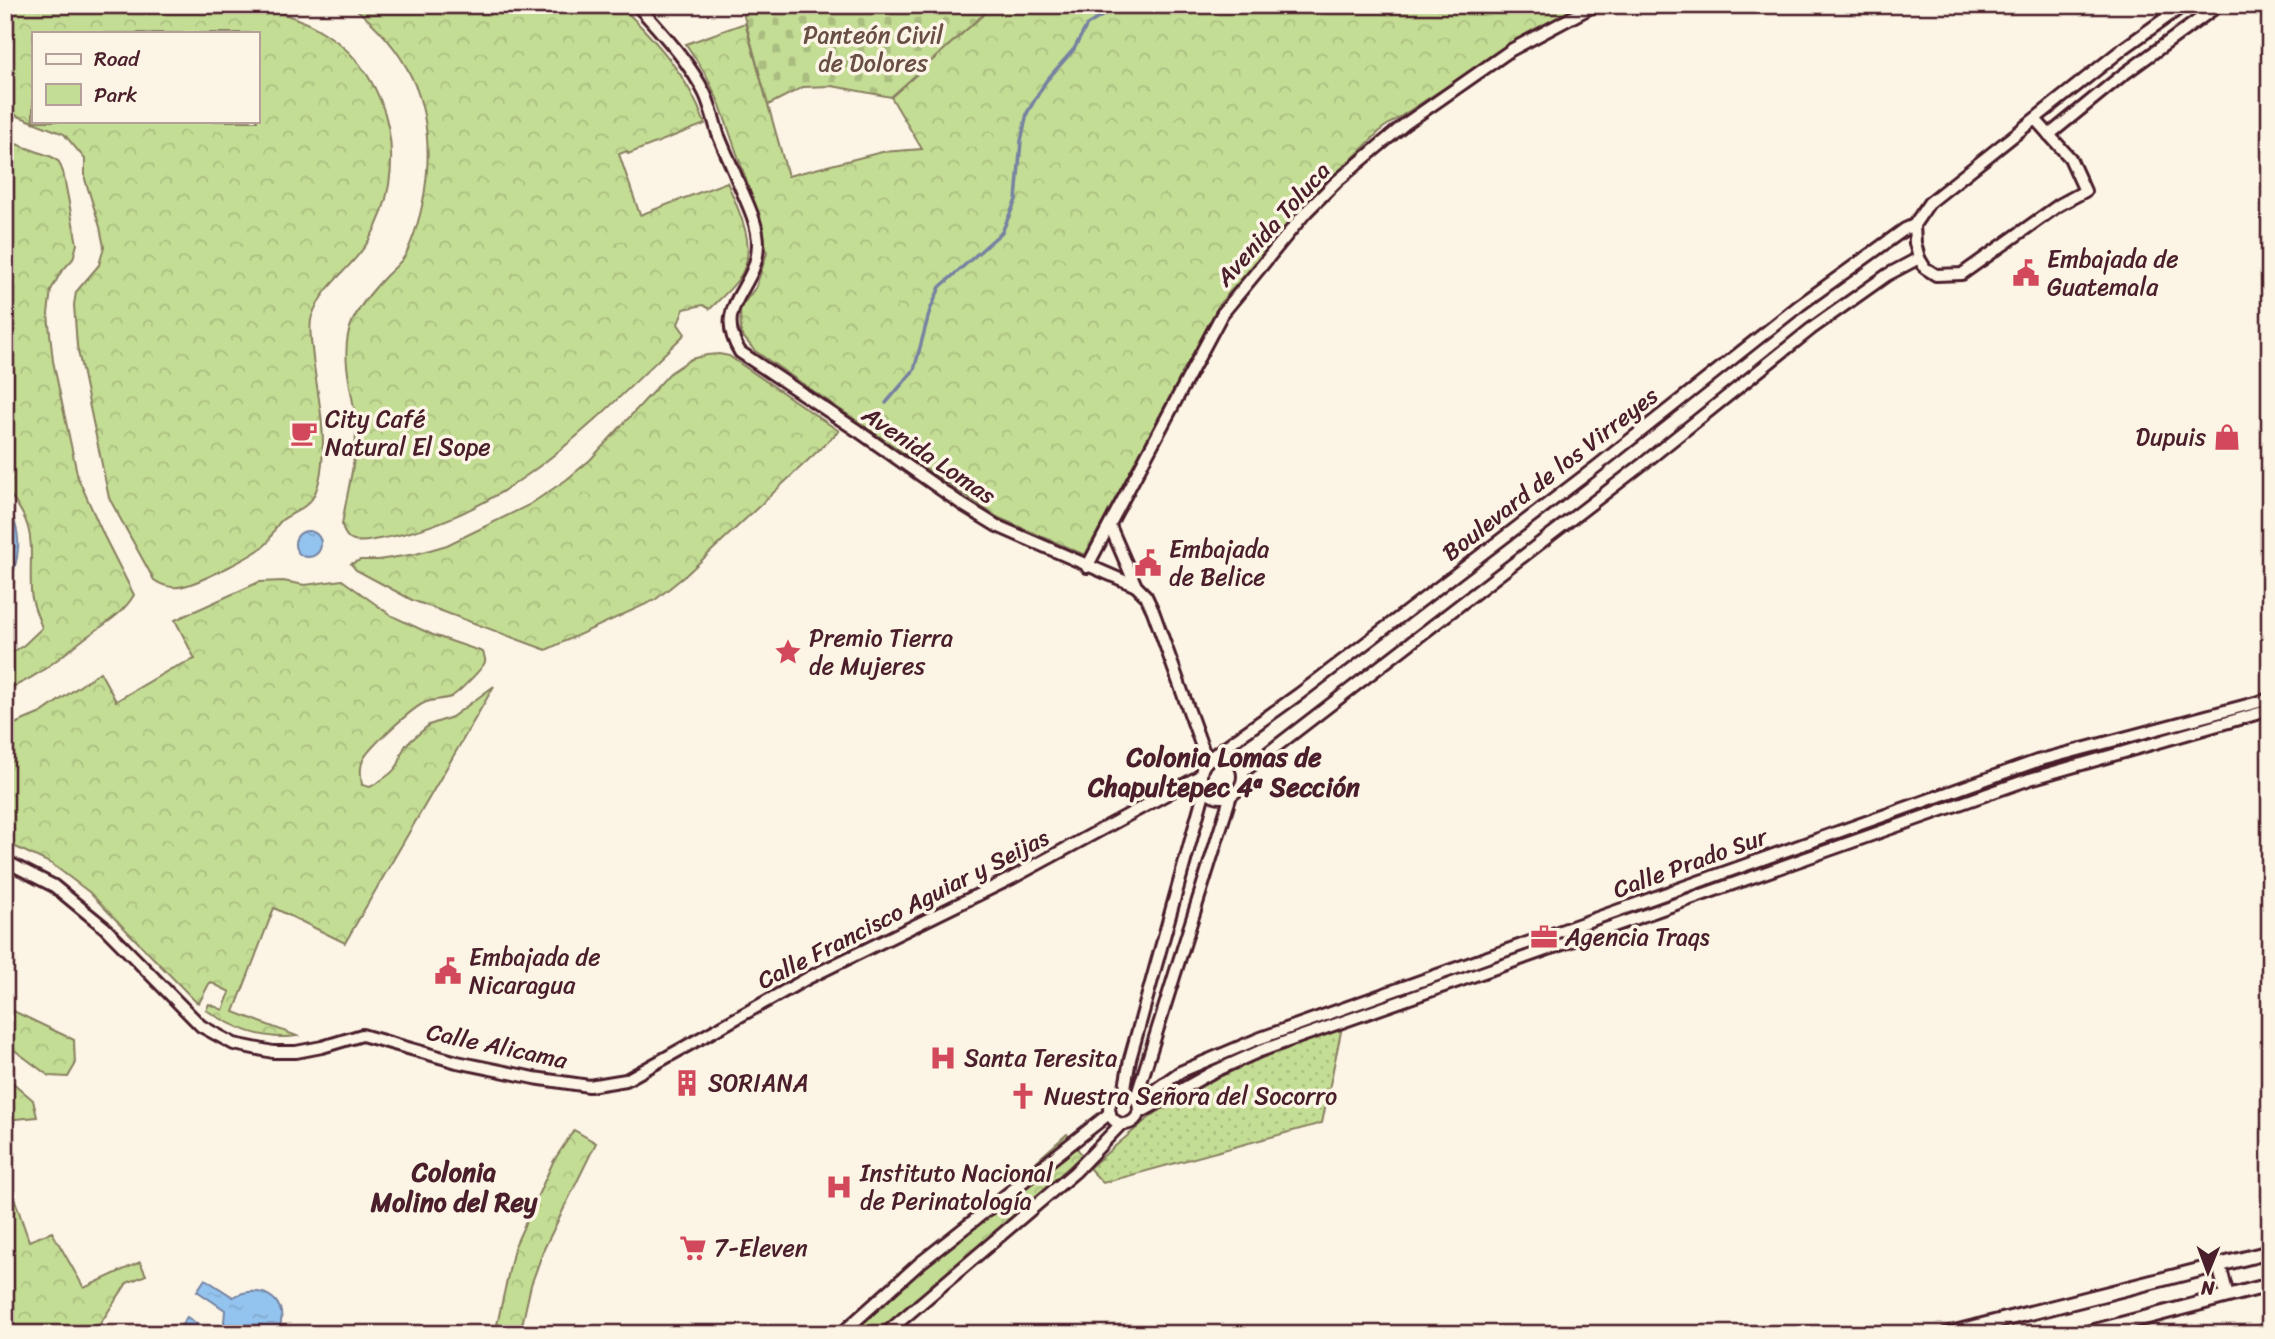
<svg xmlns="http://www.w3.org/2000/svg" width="2275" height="1339" viewBox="0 0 2275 1339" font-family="Sriracha,sans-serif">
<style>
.green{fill:url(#green-dots);stroke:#877e60;stroke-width:2}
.forest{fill:url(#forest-crowns);stroke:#877e60;stroke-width:2;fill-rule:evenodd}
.cemetery{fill:url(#cemetery-stones);stroke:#877e60;stroke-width:2}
.water{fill:url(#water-ripples);stroke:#7682a1;stroke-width:2}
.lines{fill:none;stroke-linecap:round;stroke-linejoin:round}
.stream{stroke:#7682a1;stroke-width:3.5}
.tertiary-casing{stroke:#4a1f2b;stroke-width:16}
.secondary-casing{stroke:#4a1f2b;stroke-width:18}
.tertiary{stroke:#fcf5e5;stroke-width:10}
.secondary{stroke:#fcf5e5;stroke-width:12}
.labels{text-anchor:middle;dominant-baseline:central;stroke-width:7;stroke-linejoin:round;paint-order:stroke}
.park-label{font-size:24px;fill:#684e45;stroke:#fcf5e5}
.street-label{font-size:24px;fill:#4a1f2b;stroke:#fcf5e5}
.poi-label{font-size:24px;fill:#4a1f2b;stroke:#fcf5e5;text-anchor:start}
.neighbourhood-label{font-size:26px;font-weight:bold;fill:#4a1f2b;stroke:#fcf5e5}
</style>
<defs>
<pattern id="green-dots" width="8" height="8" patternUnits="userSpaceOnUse" patternTransform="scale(1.75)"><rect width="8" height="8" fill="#c4dd94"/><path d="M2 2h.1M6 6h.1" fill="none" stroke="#aabd80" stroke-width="1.8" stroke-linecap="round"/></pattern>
<pattern id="forest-crowns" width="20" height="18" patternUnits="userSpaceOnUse" patternTransform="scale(1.75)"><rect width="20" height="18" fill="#c4dd94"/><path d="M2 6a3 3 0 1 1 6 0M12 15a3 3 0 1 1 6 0" fill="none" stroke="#aabd80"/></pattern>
<pattern id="cemetery-stones" width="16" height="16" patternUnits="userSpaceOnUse" patternTransform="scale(1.75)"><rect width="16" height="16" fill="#c4dd94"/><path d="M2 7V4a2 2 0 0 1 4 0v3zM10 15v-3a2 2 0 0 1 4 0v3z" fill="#aabd80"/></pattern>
<pattern id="water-ripples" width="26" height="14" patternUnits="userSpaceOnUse" patternTransform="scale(1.75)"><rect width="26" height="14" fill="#93c4ef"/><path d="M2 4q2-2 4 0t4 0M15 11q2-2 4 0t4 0" fill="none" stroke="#80a8cd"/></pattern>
</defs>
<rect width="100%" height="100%" fill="#fcf5e5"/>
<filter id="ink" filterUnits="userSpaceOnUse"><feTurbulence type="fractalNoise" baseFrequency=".0143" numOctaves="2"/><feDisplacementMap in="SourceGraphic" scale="14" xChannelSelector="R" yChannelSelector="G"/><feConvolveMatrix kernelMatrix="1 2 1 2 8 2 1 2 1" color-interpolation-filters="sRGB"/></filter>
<g filter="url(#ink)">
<path class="green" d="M1343,1022l-21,101 -219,60 -14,-15 56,-47 66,-48z"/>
<g class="forest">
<path d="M5,5h242c28,5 55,13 79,29 69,44 83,138 43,206 -16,28 -46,44 -57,76 -4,12 0,29 1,42 4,34 13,70 9,105 -1,11 -4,26 -10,36 -7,10 -20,14 -30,21 -8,7 -9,14 -14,22 -9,12 -68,40 -84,44 -10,3 -22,0 -30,-6l-45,-82 -32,-152 -3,-41 2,-13 23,-27 5,-18 -4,-20 -15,-48v-20l-21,-25 -59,-23zM257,33v88h-224v-88z"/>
<path d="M351,5h269c36,36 68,70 85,119l-77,30 -1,-3 -8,3 21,61 87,-33c12,30 34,69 10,99 -8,10 -18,19 -27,28l-7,-4 -19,4 -6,15 7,10c-89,85 -177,184 -306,205 -18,3 -32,8 -37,-14 5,-34 15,-65 14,-100 -2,-29 -14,-60 -8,-90 4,-21 22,-42 37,-58 7,-7 16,-14 21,-23 12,-26 19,-55 21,-83 5,-71 -20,-122 -76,-166z"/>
<path d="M994,5h598l-85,42 -124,81 -52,52 -111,123 -135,252 -88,-38 -242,-166 -14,-17 -1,-26 16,-21 11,-34 -8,-36 -39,-112 -14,-30 -20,-31 59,-21 43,153 94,-24 40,-3 -31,-52z"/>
<path d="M5,140l47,17 7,5 4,10 14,72 -4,15 -12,13 -10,18 -3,24 5,47 25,117 26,58 30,59c-12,20 -31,30 -49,43 -26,20 -49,41 -80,52v-33l19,-12 18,-17c-4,-12 -11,-25 -11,-37 -2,-49 8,-61 -26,-103z"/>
<path d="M719,354l10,2 110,75 -153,144 -31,25 -109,50 -134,-50 -56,-30 -5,-6 9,-4h18l38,-6 31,-9 82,-40 37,-25 24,-20 80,-87 21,-14 16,-4z"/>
<path d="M342,580l50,36 41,19 50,17c1,4 3,7 2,10 -2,6 -28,32 -34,35 -8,3 -19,2 -27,6 -14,7 -52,42 -60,55 -5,9 -3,18 -2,27l8,2c13,-8 31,-17 31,-33l5,-9 23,-20 23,-8 42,-31 -149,257 -71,-35 -40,104 63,24c-33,5 -63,-8 -91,-26l3,-6 14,6 7,-18 -20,-10 -11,21 -3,-1 -107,-110 -37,-28 -47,-22v-114l36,-15 59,-41 16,29 55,-32 24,-10 -20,-39 84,-38 24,-1 22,4z"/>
<path d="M5,1007l69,33 1,25 -7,12 -19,-1 -44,-33z"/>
<path d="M5,1076l28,24 4,17 -32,3z"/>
<path d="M574,1130l22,13 -52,106 -13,36 -11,49h-25l19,-86 39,-86z"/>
<path d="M1067,1134l15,21 -195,179h-44z"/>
<path d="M5,1171l24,70 23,-9 32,56 56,-26 6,13 -19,8 -27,41 14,10h-107l-2,-3z"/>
</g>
<path class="cemetery" d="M741,5h253l-103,92 -59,-11 -29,1 -35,18z"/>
<g class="water">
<path d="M5,505c20,25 15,59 0,84z"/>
<circle cx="308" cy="544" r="13"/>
<path d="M205,1279l28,18c29,-15 60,4 44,37h-48l-5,-12 1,-12 -28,-19z"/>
<path d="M187,1317l26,17h-37z"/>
</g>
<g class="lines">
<path class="stream" d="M886,403l28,-33 16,-60 10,-23 62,-55 14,-32 5,-59 6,-28 19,-32 28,-32 13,-24 33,-20"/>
<defs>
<g id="tertiary">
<path d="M637,5c24,27 52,56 68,89 6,13 9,27 13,40 6,15 13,30 19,45 8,20 21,43 21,65 0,46 -47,60 -18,108l118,79 105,74 34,21 139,60"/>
<path d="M2035,119l35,39 15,33 -26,14 -97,69 -26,1 -11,-7 -6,-10 -4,-15 -1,-18 15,-22 195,-155 60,-43"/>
<path d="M2049,135l71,-58 99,-72"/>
<path d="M1110,526l26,60 10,10 7,15 54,150"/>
<path d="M1087,567l135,-253 84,-102 30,-30 69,-58 106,-74 84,-45"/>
<circle cx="1222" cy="776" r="21"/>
<path d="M1211,757l88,-63 297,-227 204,-162 105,-76 9,-4"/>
<path d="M1243,772l401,-309 167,-134 76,-54 32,-17"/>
<path d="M5,861l49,25 50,41 97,99 33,18 39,8h23l26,-5 40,-12 95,27 77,16 55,8 37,-6 182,-102 204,-100 188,-102"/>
<path d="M1124,1093l6,-34 75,-270"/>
<circle cx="1124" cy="1109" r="15"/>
<path d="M1136,1098l95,-303"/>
<path d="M1138,1102l42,-30 78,-33 779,-278 233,-62"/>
<path d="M1138,1114l73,-41 49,-22 770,-272 240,-69"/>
<path d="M841,1334l79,-71 190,-150"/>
<path d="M885,1334l190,-162 46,-48"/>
</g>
<g id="secondary">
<path d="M2219,1265l8,31"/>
<path d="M1947,1334l323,-82"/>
<path d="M2083,1334l187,-49"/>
</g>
</defs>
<use href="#tertiary" class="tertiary-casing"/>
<use href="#secondary" class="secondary-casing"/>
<use href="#tertiary" class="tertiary"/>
<use href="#secondary" class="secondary"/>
</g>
</g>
<defs>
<symbol id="civic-bare" viewBox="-9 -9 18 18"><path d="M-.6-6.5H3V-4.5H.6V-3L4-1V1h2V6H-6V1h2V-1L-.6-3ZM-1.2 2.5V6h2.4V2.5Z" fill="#d1495b" stroke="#fcf5e5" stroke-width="2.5" paint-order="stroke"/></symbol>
<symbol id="cafe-bare" viewBox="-9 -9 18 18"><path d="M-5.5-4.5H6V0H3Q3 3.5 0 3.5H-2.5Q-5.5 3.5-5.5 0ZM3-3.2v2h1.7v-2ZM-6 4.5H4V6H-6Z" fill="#d1495b" stroke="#fcf5e5" stroke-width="2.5" paint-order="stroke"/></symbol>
<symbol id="shop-bare" viewBox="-9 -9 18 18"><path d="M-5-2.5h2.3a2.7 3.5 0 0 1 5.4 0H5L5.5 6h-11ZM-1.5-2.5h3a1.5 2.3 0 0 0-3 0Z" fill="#d1495b" stroke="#fcf5e5" stroke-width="2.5" paint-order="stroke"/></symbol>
<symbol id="sight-bare" viewBox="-9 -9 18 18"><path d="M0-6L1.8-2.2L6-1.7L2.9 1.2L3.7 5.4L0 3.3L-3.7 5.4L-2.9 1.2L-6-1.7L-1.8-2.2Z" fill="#d1495b" stroke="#fcf5e5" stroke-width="2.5" paint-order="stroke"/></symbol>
<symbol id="office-bare" viewBox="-9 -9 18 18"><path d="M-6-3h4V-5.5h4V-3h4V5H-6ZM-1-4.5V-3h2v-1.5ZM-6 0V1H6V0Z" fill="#d1495b" stroke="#fcf5e5" stroke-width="2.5" paint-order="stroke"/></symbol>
<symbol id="hospital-bare" viewBox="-9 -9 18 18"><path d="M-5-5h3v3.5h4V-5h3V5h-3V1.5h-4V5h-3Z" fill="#d1495b" stroke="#fcf5e5" stroke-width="2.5" paint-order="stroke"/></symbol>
<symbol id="building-bare" viewBox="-9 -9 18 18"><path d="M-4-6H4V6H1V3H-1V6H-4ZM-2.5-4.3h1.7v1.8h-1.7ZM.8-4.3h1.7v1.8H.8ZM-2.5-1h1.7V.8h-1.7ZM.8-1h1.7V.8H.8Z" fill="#d1495b" stroke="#fcf5e5" stroke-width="2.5" paint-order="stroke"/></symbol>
<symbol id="church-bare" viewBox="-9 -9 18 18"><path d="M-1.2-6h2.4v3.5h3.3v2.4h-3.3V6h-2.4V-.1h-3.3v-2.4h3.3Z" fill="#d1495b" stroke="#fcf5e5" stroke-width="2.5" paint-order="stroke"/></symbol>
<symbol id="supermarket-bare" viewBox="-9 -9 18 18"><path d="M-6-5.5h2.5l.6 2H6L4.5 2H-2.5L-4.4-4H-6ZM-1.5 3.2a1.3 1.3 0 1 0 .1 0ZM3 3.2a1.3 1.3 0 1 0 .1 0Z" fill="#d1495b" stroke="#fcf5e5" stroke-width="2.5" paint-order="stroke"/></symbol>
</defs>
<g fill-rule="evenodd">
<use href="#civic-bare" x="2007" y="254" width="38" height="38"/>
<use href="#cafe-bare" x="285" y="414" width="38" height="38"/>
<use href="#shop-bare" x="2208" y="418" width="38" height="38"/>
<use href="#civic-bare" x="1129" y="544" width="38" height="38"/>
<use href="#sight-bare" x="769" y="633" width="38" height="38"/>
<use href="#office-bare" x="1525" y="918" width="38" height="38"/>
<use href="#civic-bare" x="429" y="952" width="38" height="38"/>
<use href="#hospital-bare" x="924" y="1039" width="38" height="38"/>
<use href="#building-bare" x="668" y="1064" width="38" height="38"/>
<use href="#church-bare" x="1004" y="1077" width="38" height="38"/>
<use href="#hospital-bare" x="820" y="1168" width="38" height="38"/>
<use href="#supermarket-bare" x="674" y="1229" width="38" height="38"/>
</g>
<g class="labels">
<g class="park-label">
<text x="873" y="35">Panteón Civil<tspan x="873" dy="28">de Dolores</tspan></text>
</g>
<g class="street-label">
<text transform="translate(1273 224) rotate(-48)">Avenida Toluca</text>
<text transform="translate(929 455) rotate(34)">Avenida Lomas</text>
<text transform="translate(1550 474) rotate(-38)">Boulevard de los Virreyes</text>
<text transform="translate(1690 863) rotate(-20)">Calle Prado Sur</text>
<text transform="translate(903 909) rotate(-27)">Calle Francisco Aguiar y Seijas</text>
<text transform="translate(497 1046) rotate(12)">Calle Alicama</text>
</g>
<g class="poi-label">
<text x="2047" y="259">Embajada de<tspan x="2047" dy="28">Guatemala</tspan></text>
<text x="325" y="419">City Café<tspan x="325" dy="28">Natural El Sope</tspan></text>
<text x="2206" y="437" text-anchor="end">Dupuis</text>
<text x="1169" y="549">Embajada<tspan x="1169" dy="28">de Belice</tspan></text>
<text x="809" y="638">Premio Tierra<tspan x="809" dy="28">de Mujeres</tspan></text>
<text x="1565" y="937">Agencia Traqs</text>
<text x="469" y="957">Embajada de<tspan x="469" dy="28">Nicaragua</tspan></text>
<text x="964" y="1058">Santa Teresita</text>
<text x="708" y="1083">SORIANA</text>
<text x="1044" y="1096">Nuestra Señora del Socorro</text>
<text x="860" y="1173">Instituto Nacional<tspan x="860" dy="28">de Perinatología</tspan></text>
<text x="714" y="1248">7-Eleven</text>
</g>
<g class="neighbourhood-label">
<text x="1224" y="757">Colonia Lomas de<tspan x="1224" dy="30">Chapultepec 4ª Sección</tspan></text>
<text x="454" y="1172">Colonia<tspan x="454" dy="30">Molino del Rey</tspan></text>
</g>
</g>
<rect width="2275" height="1339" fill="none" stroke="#fcf5e5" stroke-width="28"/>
<rect x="14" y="14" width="2247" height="1311" fill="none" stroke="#4a1f2b" stroke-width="2.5" filter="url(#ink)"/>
<rect x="32" y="32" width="228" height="91" fill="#fcf5e5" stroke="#b59f9b" stroke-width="2"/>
<rect x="46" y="54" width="35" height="10" fill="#fcf5e5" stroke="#b59f9b" stroke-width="2"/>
<text x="94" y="66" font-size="21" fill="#4a1f2b">Road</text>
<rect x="46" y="84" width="35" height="21" fill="#c4dd94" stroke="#b59f9b" stroke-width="2"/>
<text x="94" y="102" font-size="21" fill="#4a1f2b">Park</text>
<g transform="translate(2208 1272) rotate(181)" stroke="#fcf5e5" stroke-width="5" paint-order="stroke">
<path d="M0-5L12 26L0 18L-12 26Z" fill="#4a1f2b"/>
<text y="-10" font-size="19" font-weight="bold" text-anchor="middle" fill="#4a1f2b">N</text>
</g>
</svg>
